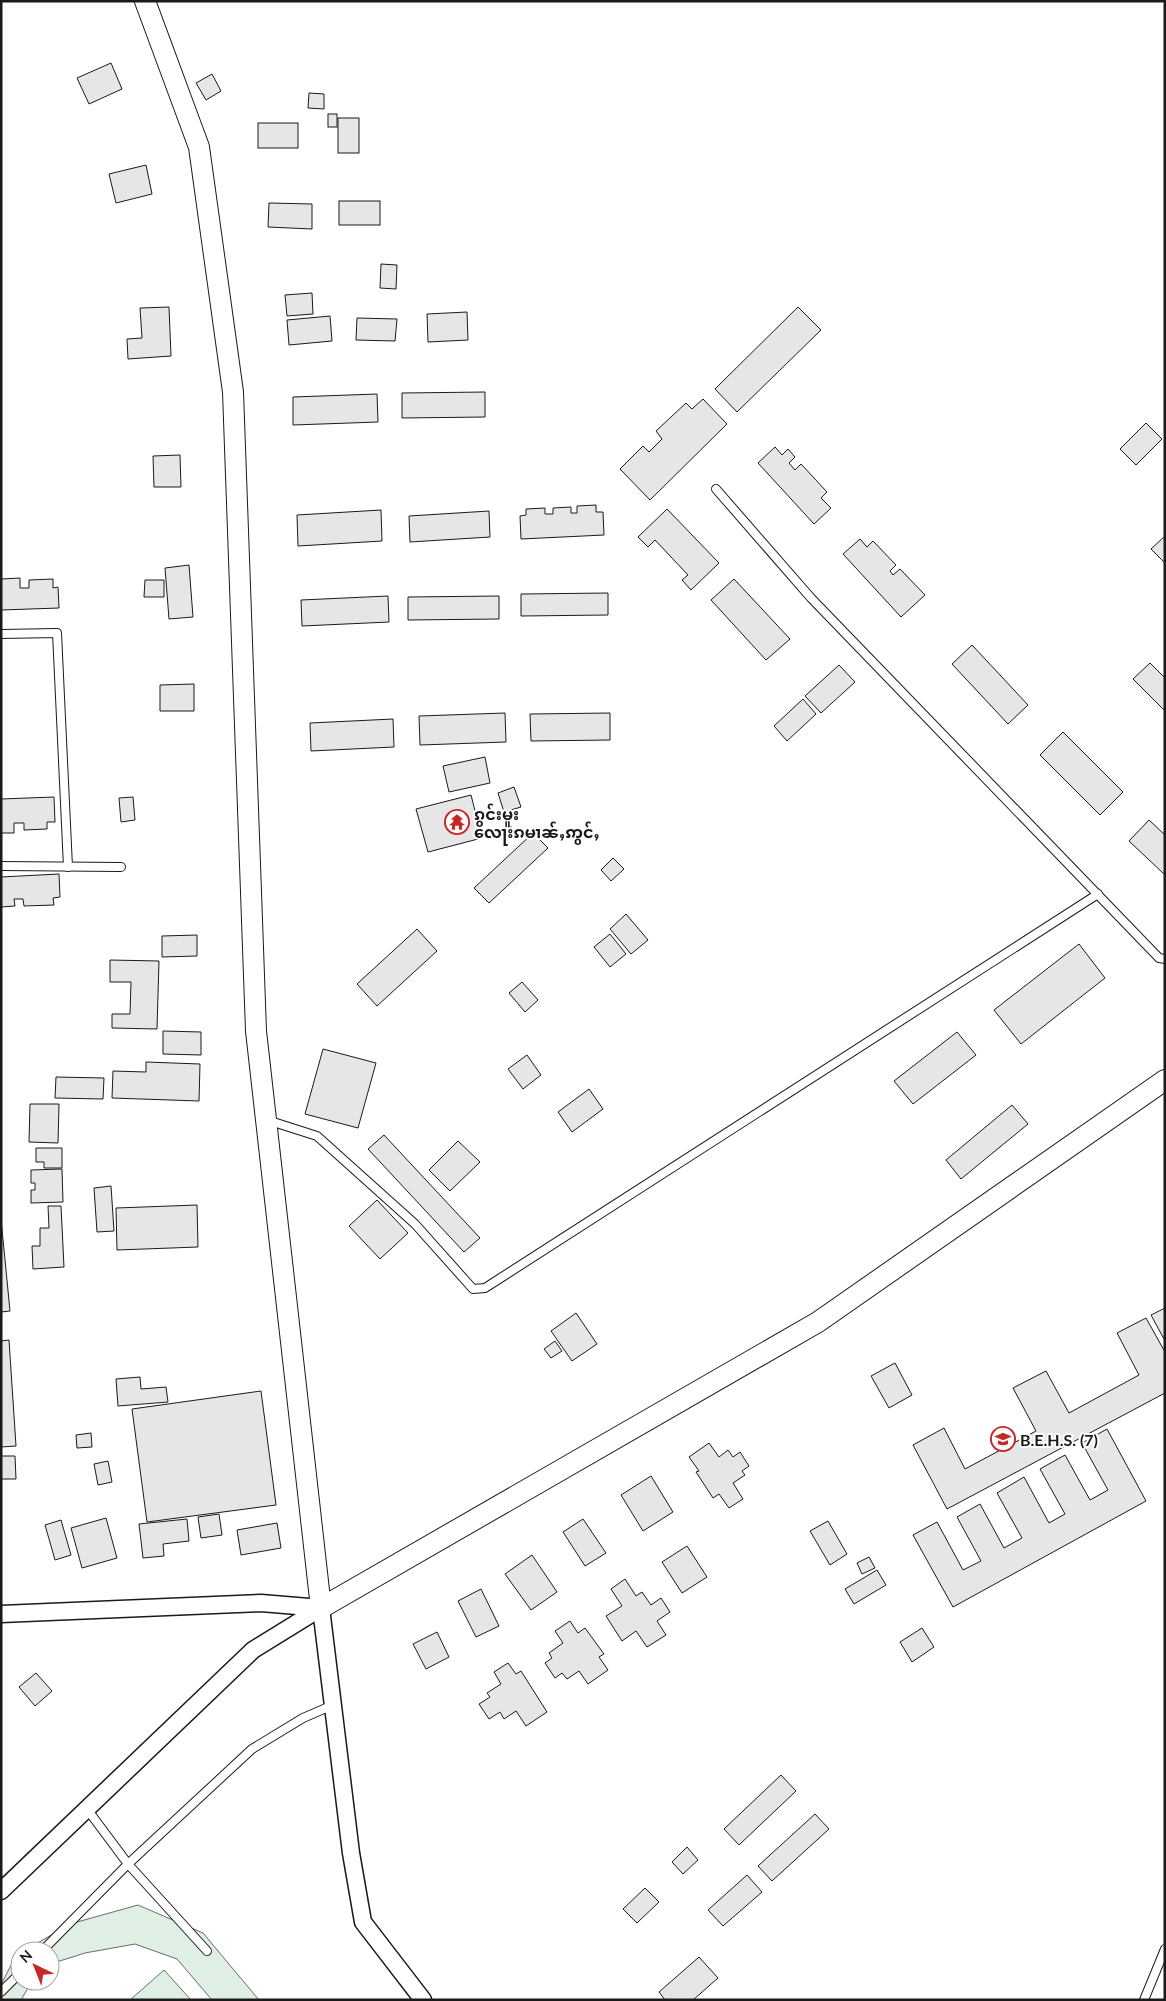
<svg xmlns="http://www.w3.org/2000/svg" width="1166" height="2001" viewBox="0 0 1166 2001" font-family="Lato,'Noto Sans Myanmar',sans-serif">
<style>
.green{fill:#e0efe3;stroke:#6a6a6a}
.building{fill:#e6e6e6;stroke:#1a1a1a}
.lines{fill:none;stroke-linecap:round;stroke-linejoin:round}
.service-casing{stroke:#1a1a1a;stroke-width:10}
.minor-casing{stroke:#1a1a1a;stroke-width:19}
.tertiary-casing{stroke:#1a1a1a;stroke-width:22}
.service{stroke:#fff;stroke-width:8}
.minor{stroke:#fff;stroke-width:16}
.tertiary{stroke:#fff;stroke-width:20}
.labels{text-anchor:middle;dominant-baseline:central;stroke-width:4;stroke-linejoin:round;paint-order:stroke}
.poi-label{font-size:16px;font-weight:bold;fill:#1a1a1a;stroke:#fff;text-anchor:start}
</style>
<rect width="100%" height="100%" fill="#fff"/>
<g class="green">
<path d="M138,1905l65,28 56,67h-47l-35,-41 -42,-15 -50,9 -35,11v-13h-26l46,-27z"/>
<path d="M20,1953v28h12l-11,19h-20v-15l15,-30z"/>
<path d="M164,1970l27,30h-61z"/>
</g>
<g class="building">
<path d="M111,63l11,26 -33,15 -12,-26z"/>
<path d="M212,74l9,17 -15,9 -10,-17z"/>
<path d="M309,93l15,1v15l-16,-1z"/>
<rect x="328" y="114" width="9" height="13"/>
<rect x="338" y="118" width="21" height="35"/>
<rect x="258" y="123" width="40" height="25"/>
<path d="M146,165l6,29 -36,9 -7,-29z"/>
<rect x="339" y="201" width="41" height="24"/>
<path d="M269,203l43,1v25l-44,-2z"/>
<path d="M381,264l16,1 -1,24 -16,-1z"/>
<path d="M312,293l1,21 -26,2 -2,-21z"/>
<path d="M169,307l2,49 -43,3 -1,-20 15,-1 -2,-30z"/>
<path d="M798,307l23,23 -84,82 -22,-23z"/>
<path d="M467,312l1,28 -40,2 -1,-28z"/>
<path d="M330,316l2,25 -43,4 -2,-25z"/>
<path d="M357,318l40,1 -2,22 -39,-1z"/>
<path d="M485,392v25l-83,1v-25z"/>
<path d="M377,394l1,28 -85,3v-28z"/>
<path d="M703,399l24,25 -77,76 -30,-31 23,-23 6,6 13,-13 -6,-8 30,-28 6,6z"/>
<path d="M1146,423l16,16 -26,26 -16,-16z"/>
<path d="M775,447l7,8 6,-6 7,8 -6,6 6,7 6,-6 26,28 -6,6 10,10 -17,16 -56,-61z"/>
<path d="M180,455l1,32h-27l-1,-31z"/>
<path d="M596,505v7h7l1,23 -83,4 -1,-23 6,-1v-6l19,-1v6h8v-6l18,-1v6h6v-7z"/>
<path d="M667,509l52,54 -28,27 -9,-10 6,-5 -33,-35 -7,7 -10,-10z"/>
<path d="M381,510l1,31 -84,5 -1,-31z"/>
<path d="M489,511l1,26 -80,5 -1,-26z"/>
<path d="M1165,536v27l-14,-14z"/>
<path d="M860,539l7,8 6,-6 23,24 -6,6 3,4 7,-6 25,26 -24,22 -58,-63z"/>
<path d="M189,565l4,52 -24,2 -4,-51z"/>
<path d="M20,578v10h9v-8l24,-1v9l5,-1 1,21 -58,2v-31z"/>
<path d="M734,579l56,60 -24,21 -55,-60z"/>
<path d="M145,580h19v17h-20z"/>
<path d="M608,593v22l-87,1v-22z"/>
<path d="M388,596l1,26 -87,4 -1,-26z"/>
<path d="M499,596v23l-91,1v-23z"/>
<path d="M972,645l56,60 -20,19 -56,-60z"/>
<path d="M1150,663l15,15v33l-32,-32z"/>
<path d="M839,665l16,17 -34,31 -16,-17z"/>
<path d="M194,684v27h-34v-26z"/>
<path d="M803,699l13,15 -29,27 -13,-15z"/>
<path d="M505,713l1,29 -86,3 -1,-29z"/>
<path d="M610,713v27l-79,1 -1,-27z"/>
<path d="M393,719l1,28 -83,4 -1,-28z"/>
<path d="M1063,732l60,60 -23,23 -60,-60z"/>
<path d="M485,757l5,26 -41,9 -6,-26z"/>
<path d="M514,787l7,20 -17,5 -6,-19z"/>
<path d="M471,795l11,43 -54,14 -12,-43z"/>
<path d="M54,797l1,25h-8v7l-23,1v-7h-10v10h-13v-34z"/>
<path d="M133,797l2,23 -14,2 -2,-24z"/>
<path d="M1149,820l16,15v40l-36,-34z"/>
<path d="M533,833l15,15 -59,55 -15,-15z"/>
<path d="M613,858l11,11 -13,12 -10,-11z"/>
<path d="M59,874l1,23 -7,1 1,7 -30,1 -1,-7h-9l1,7 -14,1v-30z"/>
<path d="M626,914l22,26 -17,14 -21,-25z"/>
<path d="M417,929l20,22 -60,55 -20,-22z"/>
<path d="M610,934l16,20 -16,13 -16,-20z"/>
<path d="M197,935v21l-35,1v-21z"/>
<path d="M1079,944l26,34 -84,66 -27,-34z"/>
<path d="M110,960l49,1 -2,68 -45,-1v-14h18l1,-32h-21z"/>
<path d="M522,982l16,18 -13,12 -16,-19z"/>
<path d="M163,1031l38,1v23l-38,-1z"/>
<path d="M957,1032l19,23 -63,49 -19,-23z"/>
<path d="M323,1049l53,14 -18,65 -53,-14z"/>
<path d="M527,1055l14,20 -18,14 -15,-20z"/>
<path d="M146,1062l54,2 -1,37 -87,-3 1,-27 33,1z"/>
<path d="M56,1077l48,1 -1,21 -48,-1z"/>
<path d="M589,1089l14,20 -31,23 -14,-20z"/>
<path d="M30,1104h29l-1,39 -29,-1z"/>
<path d="M1012,1105l16,19 -67,55 -15,-19z"/>
<path d="M384,1135l96,103 -16,14 -96,-103z"/>
<path d="M458,1141l22,21 -30,29 -21,-21z"/>
<path d="M36,1148h26v20h-18v-6h-8z"/>
<path d="M62,1169l1,33 -32,1v-13h4v-7h-4v-13z"/>
<path d="M111,1186l3,45 -17,1 -3,-44z"/>
<path d="M377,1200l31,33 -28,26 -31,-33z"/>
<path d="M197,1205l1,42 -81,3 -1,-42z"/>
<path d="M48,1206h13l3,61 -31,2 -1,-23h8v-18h9z"/>
<path d="M1,1219l9,92 -9,1z"/>
<path d="M1165,1308v33l-14,-26z"/>
<path d="M576,1313l21,31 -25,17 -21,-30z"/>
<path d="M1146,1318l19,34v41l-218,116 -34,-64 31,-17 21,41 71,-38 -23,-43 33,-17 23,42 70,-38 -22,-42z"/>
<path d="M9,1340l7,106 -15,1v-106z"/>
<path d="M555,1341l7,10 -11,7 -7,-9z"/>
<path d="M895,1363l17,32 -23,13 -18,-32z"/>
<path d="M140,1377l1,12 25,-2 2,15 -50,4 -2,-27z"/>
<path d="M261,1391l15,114 -129,17 -15,-113z"/>
<path d="M1107,1429l39,72 -193,106 -40,-72 24,-13 26,48 18,-9 -24,-44 23,-13 24,44 18,-10 -25,-45 27,-16 25,46 16,-9 -25,-45 25,-14 25,45 18,-10 -26,-47z"/>
<path d="M91,1433l1,14 -15,1 -1,-13z"/>
<path d="M709,1443l10,14 9,-7 5,7 7,-5 9,14 -7,5 3,4 -12,8 10,16 -14,9 -10,-14 -6,4 -17,-26 3,-1 -10,-14z"/>
<path d="M1,1456h14l1,23h-15z"/>
<path d="M108,1461l4,21 -14,3 -4,-21z"/>
<path d="M651,1476l22,36 -30,19 -22,-36z"/>
<path d="M219,1514l3,21 -21,3 -3,-21z"/>
<path d="M106,1518l11,40 -35,10 -11,-40z"/>
<path d="M187,1519l2,22 -26,3 1,12 -21,2 -4,-34z"/>
<path d="M583,1519l23,34 -21,13 -22,-34z"/>
<path d="M61,1520l10,35 -16,5 -10,-35z"/>
<path d="M828,1521l19,33 -17,11 -20,-34z"/>
<path d="M277,1523l4,25 -40,7 -4,-25z"/>
<path d="M687,1546l20,31 -25,16 -20,-31z"/>
<path d="M532,1555l25,37 -26,18 -26,-36z"/>
<path d="M869,1557l6,11 -13,6 -5,-11z"/>
<path d="M877,1570l9,15 -32,19 -9,-15z"/>
<path d="M625,1579l11,17 6,-4 9,13 10,-7 9,14 -13,9 9,14 -19,12 -11,-16 -14,10 -16,-25 16,-10 -11,-17z"/>
<path d="M481,1589l18,37 -23,11 -18,-36z"/>
<path d="M570,1621l8,12 7,-5 19,26 -5,3 9,13 -20,14 -9,-13 -12,8 -5,-6 -7,5 -10,-15 7,-5 -3,-5 14,-10 -8,-12z"/>
<path d="M922,1628l12,19 -22,15 -12,-20z"/>
<path d="M437,1632l12,25 -23,12 -13,-25z"/>
<path d="M508,1663l8,11 5,-3 26,41 -21,14 -10,-15 -12,8 -4,-7 -11,7 -10,-15 11,-7 -3,-4 14,-9 -7,-12z"/>
<path d="M36,1673l16,18 -17,15 -16,-19z"/>
<path d="M781,1775l15,16 -57,54 -15,-16z"/>
<path d="M815,1814l14,15 -57,52 -14,-15z"/>
<path d="M687,1847l11,13 -15,14 -11,-12z"/>
<path d="M747,1875l15,17 -39,34 -15,-16z"/>
<path d="M645,1888l14,14 -22,21 -14,-14z"/>
<path d="M699,1957l19,21 -25,22h-28l-6,-8z"/>
</g>
<g class="lines">
<defs>
<g id="service">
<path d="M716,489l95,109 348,360 6,1"/>
<path d="M1,634l56,-1 11,234"/>
<path d="M1,866l120,1"/>
<path d="M267,1120l50,16 98,88 58,65 12,-1 613,-394"/>
<path d="M87,1809l41,55 79,87"/>
<path d="M42,1951l86,-87 124,-115 51,-31 30,-13"/>
<path d="M1,1992l19,-19"/>
<path d="M1144,2000l21,-51"/>
</g>
<g id="minor">
<path d="M321,1608l30,245 12,69 60,78"/>
<path d="M1,1614l260,-11 60,5"/>
<path d="M1,1891l252,-241 68,-42"/>
</g>
<path id="tertiary" d="M145,1l54,146 34,245 23,639 65,577 497,-286 347,-242"/>
</defs>
<use href="#service" class="service-casing"/>
<use href="#minor" class="minor-casing"/>
<use href="#tertiary" class="tertiary-casing"/>
<use href="#service" class="service"/>
<use href="#minor" class="minor"/>
<use href="#tertiary" class="tertiary"/>
</g>
<defs>
<symbol id="temple-ring" viewBox="-11 -11 22 22"><circle r="9.5" fill="#fff" stroke="#c62828" stroke-width="1.5"/><path d="M0-6L5-2H3V0L6.5 2.5H4V6H1.5V3h-3V6H-4V2.5H-6.5L-3 0V-2H-5Z" fill="#c62828"/></symbol>
<symbol id="school-ring" viewBox="-11 -11 22 22"><circle r="9.5" fill="#fff" stroke="#c62828" stroke-width="1.5"/><path d="M0-5L7-2L0 1L-7-2ZM-4 1L0 2.5L4 1V4Q0 6-4 4Z" fill="#c62828"/></symbol>
</defs>
<g fill-rule="evenodd">
<use href="#temple-ring" x="443" y="808" width="28" height="28"/>
<use href="#school-ring" x="989" y="1425" width="28" height="28"/>
</g>
<g class="labels">
<g class="poi-label">
<text x="474" y="813">ၵွင်းမူး<tspan x="474" dy="18">လေႃးၵမၢၼ်ႇဢွင်ႇ</tspan></text>
<text x="1020" y="1439">B.E.H.S. (7)</text>
</g>
</g>
<rect width="1166" height="2001" fill="none" stroke="#1a1a1a" stroke-width="5"/>
<g transform="translate(35 1966) rotate(317)"><circle r="24" fill="#ffffff" stroke="#a3a3a3"/>
<path d="M0-4L9 19L0 12L-9 19Z" fill="#c62828"/>
<text y="-8" font-size="14" font-weight="bold" text-anchor="middle" fill="#1a1a1a">N</text>
</g>
</svg>
